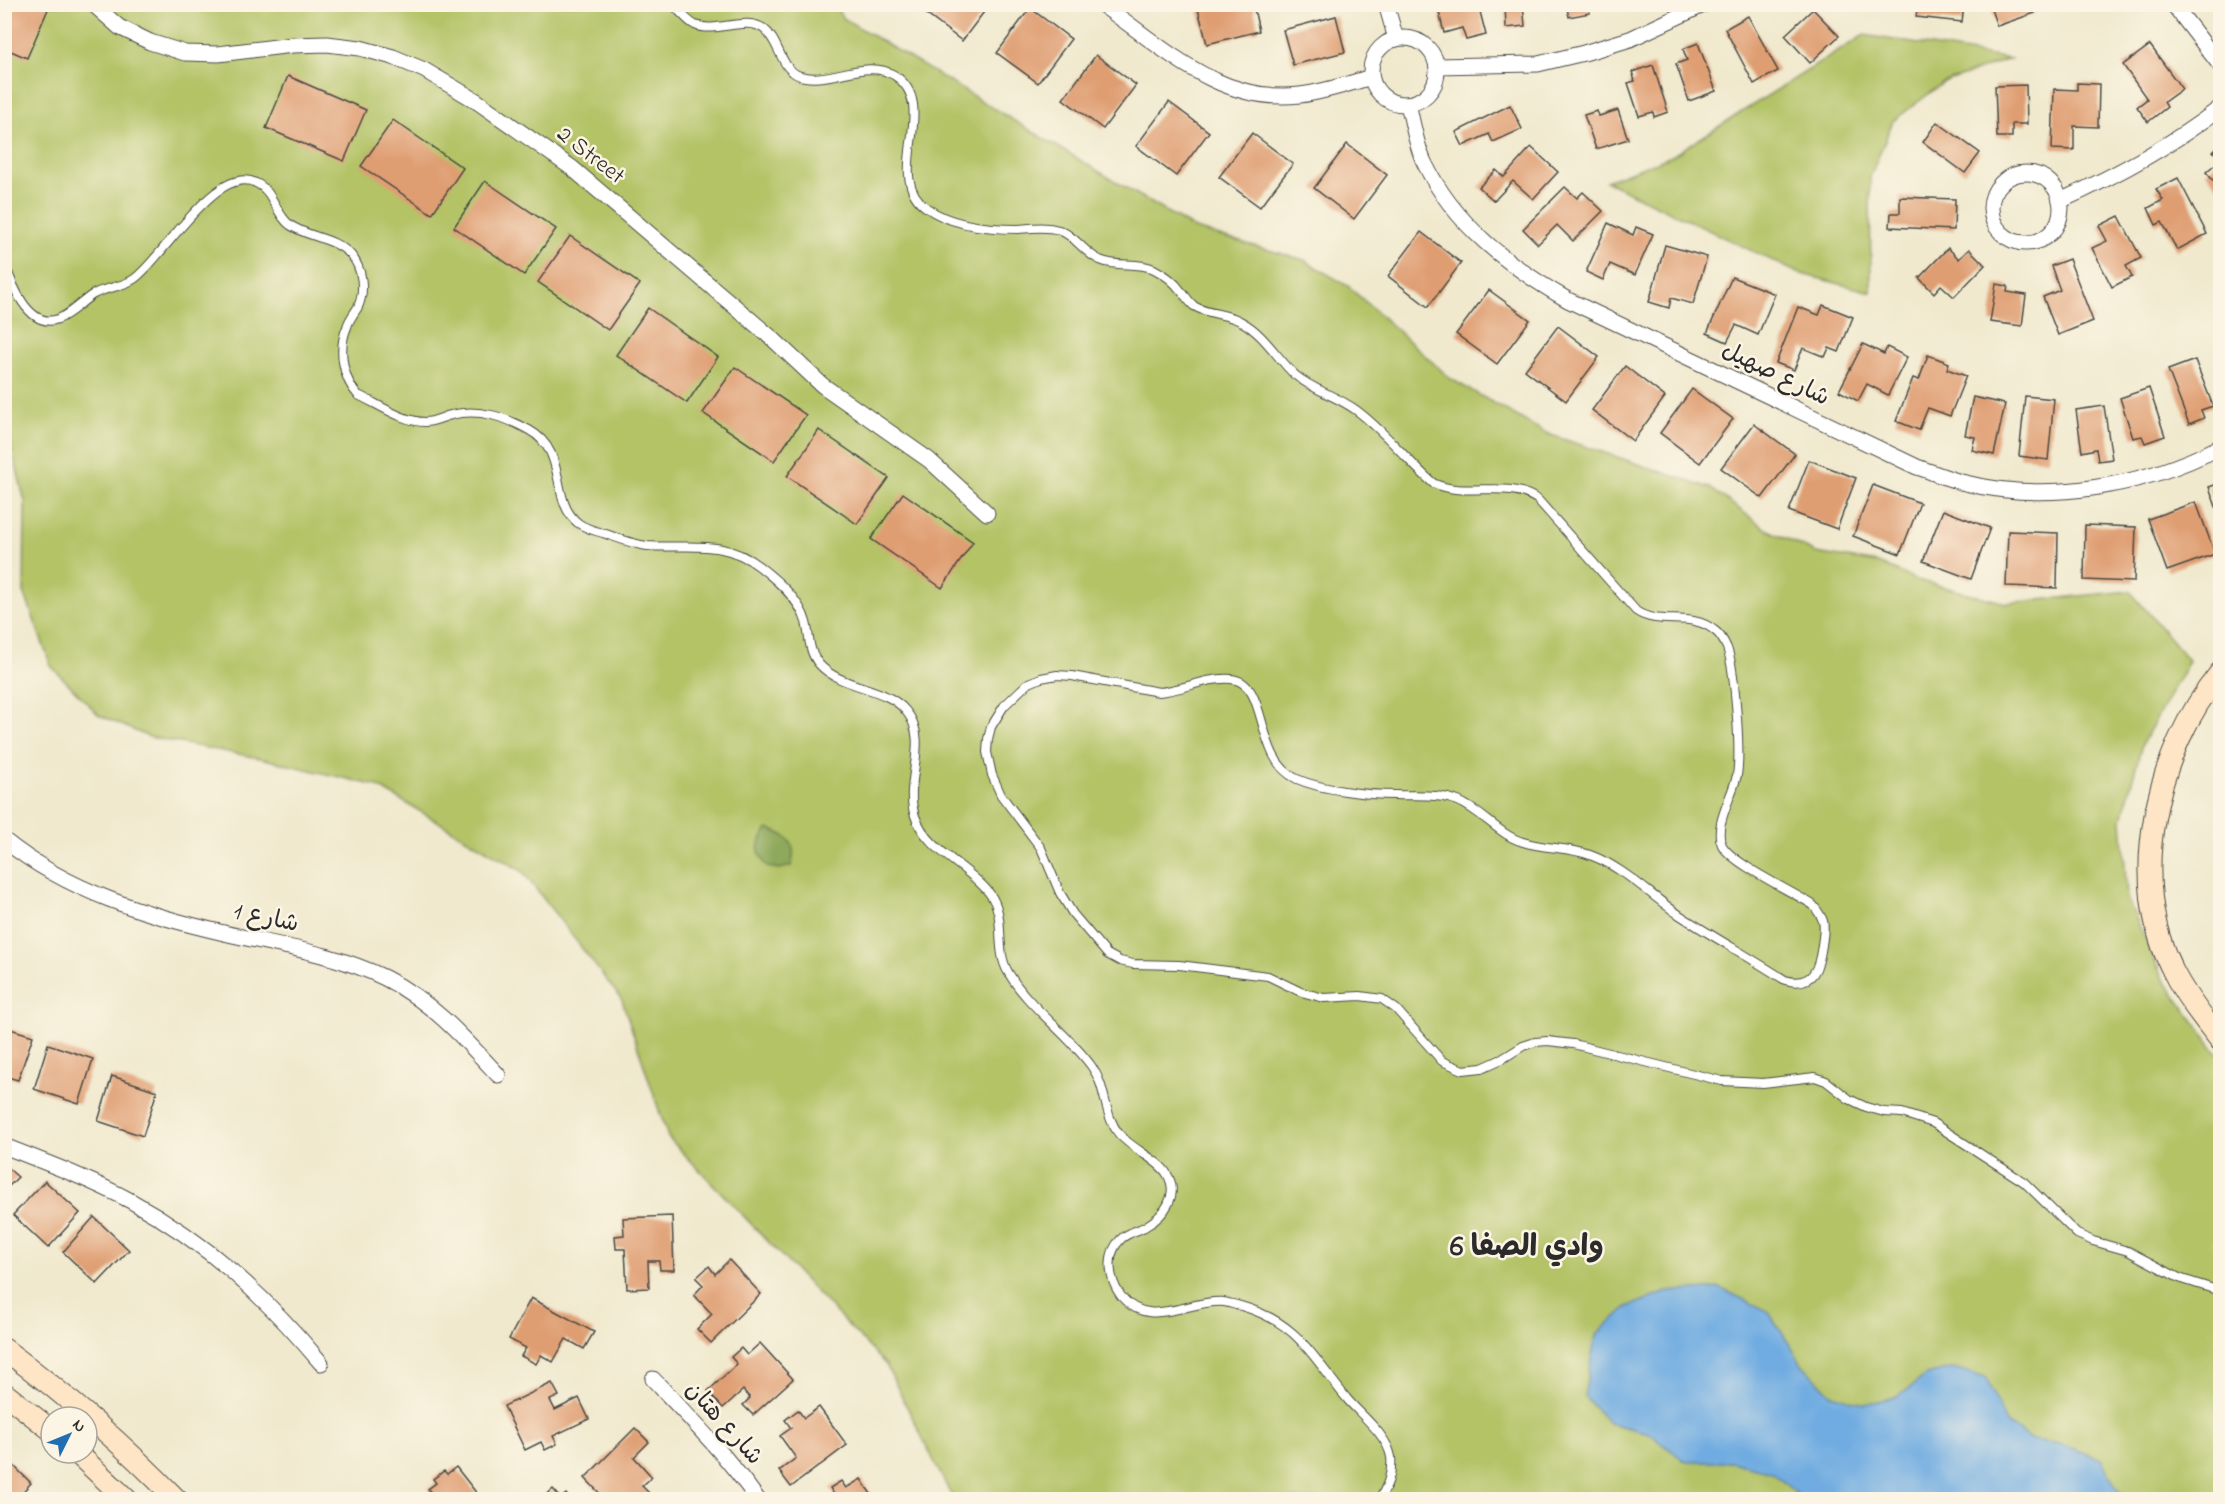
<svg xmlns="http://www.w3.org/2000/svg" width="2225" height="1504" viewBox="0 0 2225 1504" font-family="'Indie Flower','Playpen Sans Arabic',sans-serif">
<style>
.green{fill:#b3c366;stroke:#6f7748;stroke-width:1.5}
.forest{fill:#8ea95b;stroke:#5c6a43;stroke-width:1.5}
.water{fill:#70ace1;stroke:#4e6c86;stroke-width:1.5}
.building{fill:#df9e72}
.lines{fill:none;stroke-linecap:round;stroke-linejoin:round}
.lane-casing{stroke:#494843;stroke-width:10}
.street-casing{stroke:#494843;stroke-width:17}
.secondary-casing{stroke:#494843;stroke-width:23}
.lane{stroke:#fff;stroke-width:8}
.street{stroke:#fff;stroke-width:15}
.secondary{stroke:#fde5c5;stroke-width:21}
.labels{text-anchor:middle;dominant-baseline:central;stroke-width:5;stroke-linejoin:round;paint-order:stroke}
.street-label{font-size:24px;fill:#2b2b2b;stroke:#fcf5e5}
.district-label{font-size:30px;font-weight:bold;fill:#2b2b2b;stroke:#fcf5e5}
</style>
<rect width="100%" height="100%" fill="#fcf5e5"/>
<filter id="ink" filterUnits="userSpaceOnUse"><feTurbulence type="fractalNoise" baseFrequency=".0167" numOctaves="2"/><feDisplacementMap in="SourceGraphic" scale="12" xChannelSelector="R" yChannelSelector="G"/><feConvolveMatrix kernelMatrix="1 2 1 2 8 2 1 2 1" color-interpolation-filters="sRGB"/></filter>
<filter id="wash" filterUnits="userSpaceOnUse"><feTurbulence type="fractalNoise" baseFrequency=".008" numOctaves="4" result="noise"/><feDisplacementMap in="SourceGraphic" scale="24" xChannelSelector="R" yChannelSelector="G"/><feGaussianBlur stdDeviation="1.35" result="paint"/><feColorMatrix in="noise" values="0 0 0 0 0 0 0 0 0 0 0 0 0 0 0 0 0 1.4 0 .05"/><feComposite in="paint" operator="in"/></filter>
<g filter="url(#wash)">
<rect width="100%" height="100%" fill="#f0e9ce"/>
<g class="green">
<path d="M4,5h830l9,13 352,211 109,31 44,26 103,93 97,55 162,54 58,42 48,23 62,10 39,17 89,23 124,-12 59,70 -47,83 -20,75 5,79 35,79 58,80v442h-1267l-67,-134 -218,-228 -46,-137 -100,-129 -145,-85 -113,-27 -115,-22 -50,-22 -48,-49 -27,-74 1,-90 -20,-81z"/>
<path d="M1864,35l146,24 -67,24 -50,38 -23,56 1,115 -73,-19 -192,-92 66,-25z"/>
</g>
<path class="forest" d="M768,829c21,6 30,15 23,37l-11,3 -13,-2c-12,-17 -11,-22 1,-38z"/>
<path class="water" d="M1720,1288l48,23 34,53 29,30 34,10 34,-8 27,-21 28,-7 32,10 20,45 26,17 29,4 40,15 15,28 13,12h-327l-30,-27 -41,-10h-45l-37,-29 -40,-10 -25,-27 12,-61 31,-28 40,-15z"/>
<g id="blocks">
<g class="building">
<path d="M4,4h41l4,3 -22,51 -23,-10z"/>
<path d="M926,4h64l-28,37 -40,-30z"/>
<path d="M1214,4h39l6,27 -52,13 -9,-35z"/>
<path d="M1437,4h41l8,31 -20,5 -4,-12 -18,5z"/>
<path d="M1505,4h18l2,22 -19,2z"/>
<path d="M1566,4h22l2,9 -21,4z"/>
<path d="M1918,4h46l-2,18 -46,-5z"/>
<path d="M1989,4h44l2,9 -38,13z"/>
<path d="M1030,8l41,31 -33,44 -41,-30z"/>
<path d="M1813,9l26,27 -29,27 -25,-28z"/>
<path d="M1336,16l9,36 -52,13 -10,-35z"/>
<path d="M1748,16l30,55 -24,13 -29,-55z"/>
<path d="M1698,43l18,48 -27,10 -13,-37 11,-4 -4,-11z"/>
<path d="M2150,45l32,44 -18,13 3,5 -19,15 -11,-15 10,-8 -24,-34z"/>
<path d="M1096,55l40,30 -33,44 -40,-30z"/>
<path d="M1653,65l15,47 -14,5 -1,-5 -14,4 -11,-33 7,-2 -3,-9z"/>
<path d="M288,76l78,34 -22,51 -78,-33z"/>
<path d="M2077,83l22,1 -1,43 -24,-1v24l-22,-1 2,-60 23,1z"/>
<path d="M2026,85l1,39h-15v13h-15l-2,-51z"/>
<path d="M1169,102l40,30 -33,44 -40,-30z"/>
<path d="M1510,105l12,24 -29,13 -4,-8 -26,12 -7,-14z"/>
<path d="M1618,110l10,29 -32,10 -12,-34 13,-4 2,5z"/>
<path d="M393,120l70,48 -31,46 -71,-48z"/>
<path d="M1937,122l43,31 -15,20 -42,-31z"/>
<path d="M1252,133l41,31 -33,43 -41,-30z"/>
<path d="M1347,144l40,31 -33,44 -40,-31z"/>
<path d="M2220,144v45l-14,-17 14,-12 -7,-9z"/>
<path d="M1531,147l27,25 -25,27 -20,-18 -19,20 -15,-14 17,-17 8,7z"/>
<path d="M2178,178l29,56 -30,16 -15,-28 -6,3 -8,-17 15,-8 -7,-11z"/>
<path d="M485,181l71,48 -32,46 -70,-48z"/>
<path d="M1565,187l12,11 6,-6 20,19 -30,30 -16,-16 -19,19 -15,-15z"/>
<path d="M1900,197l55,2 -1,31 -64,-3 1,-14h9z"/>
<path d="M2119,216l22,42 -15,8 6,11 -20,10 -20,-39 15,-7 -8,-15z"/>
<path d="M1608,223l25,12 3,-8 17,7 -18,41 -25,-11 -7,16 -17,-8z"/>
<path d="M1421,232l40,31 -33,44 -40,-31z"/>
<path d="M570,236l70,48 -32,46 -70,-48z"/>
<path d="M1665,245l42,12 -14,47 -22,-6 -2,10 -20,-6z"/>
<path d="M1948,248l11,11 10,-10 16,16 -31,32 -13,-12 -7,8 -15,-15z"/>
<path d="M2069,259l24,62 -35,14 -15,-38 17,-7 -9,-24z"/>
<path d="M1732,277l43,17 -17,41 -22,-10 -9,17 -20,-9z"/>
<path d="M1996,284l12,2 -1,6 19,3 -4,31 -32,-4z"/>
<path d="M1489,290l41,30 -33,44 -41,-30z"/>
<path d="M1823,305l30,12 -14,35 -10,-4 -4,9 -22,-9 -9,22 -18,-7 22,-56 21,8z"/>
<path d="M648,308l70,49 -31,46 -71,-48z"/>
<path d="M1558,326l41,31 -33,44 -41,-31z"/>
<path d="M1863,344l21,10 3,-7 20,10 -19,38 -21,-11 -9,17 -19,-10z"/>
<path d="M1928,355l21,8 -2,6 19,7 -16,40 -22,-8 -9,22 -23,-9 17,-43 6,2z"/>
<path d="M2195,360l18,46 -12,4 3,8 -15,6 -21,-54z"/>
<path d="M1625,366l40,31 -32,44 -41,-31z"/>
<path d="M735,367l71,48 -32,46 -71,-48z"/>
<path d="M2149,388l16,48 -20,7 -3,-7 -9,2 -13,-40z"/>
<path d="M1692,389l41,30 -33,44 -40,-30z"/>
<path d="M2025,396l29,3 -6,61 -29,-4z"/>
<path d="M1973,397l32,7 -11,51 -22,-5 3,-13 -10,-2z"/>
<path d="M2104,406l8,53 -14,2 -2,-12 -14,3 -6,-42z"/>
<path d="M1754,424l41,30 -33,44 -41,-30z"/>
<path d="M819,430l70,48 -32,46 -70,-48z"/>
<path d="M1809,460l47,18 -19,51 -48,-18z"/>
<path d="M2220,483v35l-11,-31z"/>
<path d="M1873,485l47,18 -20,51 -47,-18z"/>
<path d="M903,493l70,49 -31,46 -71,-49z"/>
<path d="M2196,502l19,52 -48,17 -19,-52z"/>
<path d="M1943,510l47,18 -19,51 -48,-18z"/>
<path d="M2085,525l51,2 -2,55 -50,-2z"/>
<path d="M2008,531l50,2 -1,55 -51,-2z"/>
<path d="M4,1027l29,9 -15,44 -14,-4z"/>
<path d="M48,1044l45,15 -14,45 -45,-15z"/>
<path d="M112,1076l45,15 -14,45 -45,-15z"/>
<path d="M4,1165l14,12 -14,14z"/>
<path d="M45,1181l35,32 -32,35 -35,-33z"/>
<path d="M672,1216l2,54h-14l-1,-9h-11l1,27 -22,1 -2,-40h-9l-1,-13 9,-1 -1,-17z"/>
<path d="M94,1217l35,33 -32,34 -34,-32z"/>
<path d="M729,1260l32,34 -50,49 -14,-14 15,-15 -18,-19 9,-10 -7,-7 13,-12 6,8z"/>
<path d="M531,1298l63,34 -10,17 -18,-10 -13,23 -12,-7 -5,9 -15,-8 5,-8 -17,-9z"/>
<path d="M760,1343l33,36 -40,36 -10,-10 7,-7 -7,-8 -20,18 -15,-17 29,-27 -6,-7 10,-9 6,7z"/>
<path d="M552,1383l7,13 -9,4 5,10 24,-12 10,21 -36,17 4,8 -12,6 -4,-8 -16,8 -21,-44z"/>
<path d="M819,1407l28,38 -56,42 -12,-16 17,-13 -16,-22 11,-8 -6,-8 13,-10 6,8z"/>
<path d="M635,1428l14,14 -15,15 18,20 -10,9 7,7 -6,7 -12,-2 -25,2 -21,-22z"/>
<path d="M4,1456l27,27 -16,17h-11z"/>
<path d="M456,1467l26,33h-45l-9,-11 8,-6 -3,-4 11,-8 3,3z"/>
<path d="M861,1479l14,21h-45l5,-4 -5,-8 11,-7 5,7z"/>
<path d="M553,1489l8,9 5,-4 5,6h-30z"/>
</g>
</g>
</g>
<g filter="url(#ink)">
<use href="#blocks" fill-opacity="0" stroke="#494843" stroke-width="1.5"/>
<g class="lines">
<defs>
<g id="lane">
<path d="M673,4c7,8 13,16 22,21 22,9 51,-10 69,4 17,13 16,45 41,48 28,5 62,-18 89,-2 48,30 -13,101 33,133 25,18 62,21 92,21 13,-1 27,-3 40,1 17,6 25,23 41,30 17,8 37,1 54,9 10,5 20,12 27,22 4,4 8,11 13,15 14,9 34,7 48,16 22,12 35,36 53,53 18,15 42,21 61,35 29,21 50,50 77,73 34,16 74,-5 105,17l98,111c23,16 55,0 78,19 6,4 10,11 13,18 8,21 14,104 10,127 -4,20 -24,51 -15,70 9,18 71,47 91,60 4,5 8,10 10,16 2,8 0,16 -1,24 -3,22 -8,43 -37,35 -34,-22 -70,-42 -104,-64 -30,-20 -56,-48 -91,-61 -21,-8 -45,-6 -67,-13 -24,-7 -41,-31 -65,-41 -20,-8 -41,-5 -63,-6 -27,0 -73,-5 -98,-16 -44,-20 -27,-97 -66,-100 -24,-2 -48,11 -72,13l-87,-16 -15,-1 -16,3 -14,6 -23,22 -13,21 -3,12 -1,13 5,23 9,20 40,53 19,45 13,21 34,40 13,7 13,3 46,1 89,11 33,16 23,6 36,-2 22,3 14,10 46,52 21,9 19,-2 20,-9 21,-13 12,-4 13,-1 25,3 149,37 41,2 52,-6 11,4 23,18 17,8 18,5 18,1 31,10 91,59 53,52 16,7 35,10 51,27 41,13"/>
<path d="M4,262c7,20 24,68 54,57 13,-5 22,-16 34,-24 12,-8 29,-7 42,-16 28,-19 82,-116 122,-96 18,8 19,31 34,42 19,13 44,12 61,30 12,14 14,36 7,52 -4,7 -9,12 -11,20 -9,21 -5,51 11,68 20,9 45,27 67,27 9,0 17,-5 26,-7 28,-7 54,2 78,15 40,22 20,70 49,93 7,5 17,8 25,10 15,5 29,11 44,13 42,3 76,-8 113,21 18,14 40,33 46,55 4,15 2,29 13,42 22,25 67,22 87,47 25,30 -3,71 9,105 12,35 54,50 75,78 17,23 4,54 18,78 20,35 61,62 84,95 15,21 11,47 27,67 14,16 39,25 48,40 13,21 -3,42 -21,52 -8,5 -18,6 -25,13 -16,15 -12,41 0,57 28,35 68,3 103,6 1,0 16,4 17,4 59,17 71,51 107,94 14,16 39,35 43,57 2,16 -3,29 -12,43"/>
</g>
<g id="street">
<path d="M93,4l26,23 31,15 35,11 33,1 75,-9 34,-1 33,4 33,9 31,13 51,30 97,68 202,172 48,45 107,75 58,53"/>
<path d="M1101,4c61,42 118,101 199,91 24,-3 48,-11 71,-18"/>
<path d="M1386,4l10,35"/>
<path d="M2173,4l47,61"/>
<circle cx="1404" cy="71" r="33"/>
<path d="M1437,66l101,-2 46,-11 46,-14 75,-35"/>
<path d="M1408,104c5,19 8,41 16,58 30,63 86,105 144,138l349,167c15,5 29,11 44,15 86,22 181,5 259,-35"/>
<circle cx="2026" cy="208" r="35"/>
<path d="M2060,201c57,-26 111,-55 160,-93"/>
<path d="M4,840c63,51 142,75 220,93 55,13 110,20 161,45 46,23 79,60 113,97"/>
<path d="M4,1146c43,17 86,33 127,55 75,41 135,96 190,162"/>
<path d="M653,1379c37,39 74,77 105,121"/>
</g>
<g id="secondary">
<path d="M2220,673c-64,78 -95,207 -46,300 12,24 30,46 46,67"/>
<path d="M4,1349c62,46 120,96 173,151"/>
<path d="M4,1393l47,37"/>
<path d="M77,1453l50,47"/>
</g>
</defs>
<use href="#lane" class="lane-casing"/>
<use href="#street" class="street-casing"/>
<use href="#secondary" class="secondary-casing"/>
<use href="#lane" class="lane"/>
<use href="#street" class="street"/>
<use href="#secondary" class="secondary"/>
</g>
</g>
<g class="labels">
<g class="street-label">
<text transform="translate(590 156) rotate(38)">2 Street</text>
<text transform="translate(1775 375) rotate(26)">شارع صهيل</text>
<text transform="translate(266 919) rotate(12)">شارع 1</text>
<text transform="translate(723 1424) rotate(48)">شارع هتان</text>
</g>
<g class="district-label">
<text x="1527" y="1248">وادي الصفا 6</text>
</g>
</g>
<rect width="2225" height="1504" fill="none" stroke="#fcf5e5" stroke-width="24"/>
<g transform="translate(69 1435) rotate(47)"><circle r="28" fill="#fcf5e5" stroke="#a8a49b" stroke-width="1.5"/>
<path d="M0-4.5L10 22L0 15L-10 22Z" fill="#1f6fb2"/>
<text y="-9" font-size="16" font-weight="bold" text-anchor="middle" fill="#2b2b2b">N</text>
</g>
</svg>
